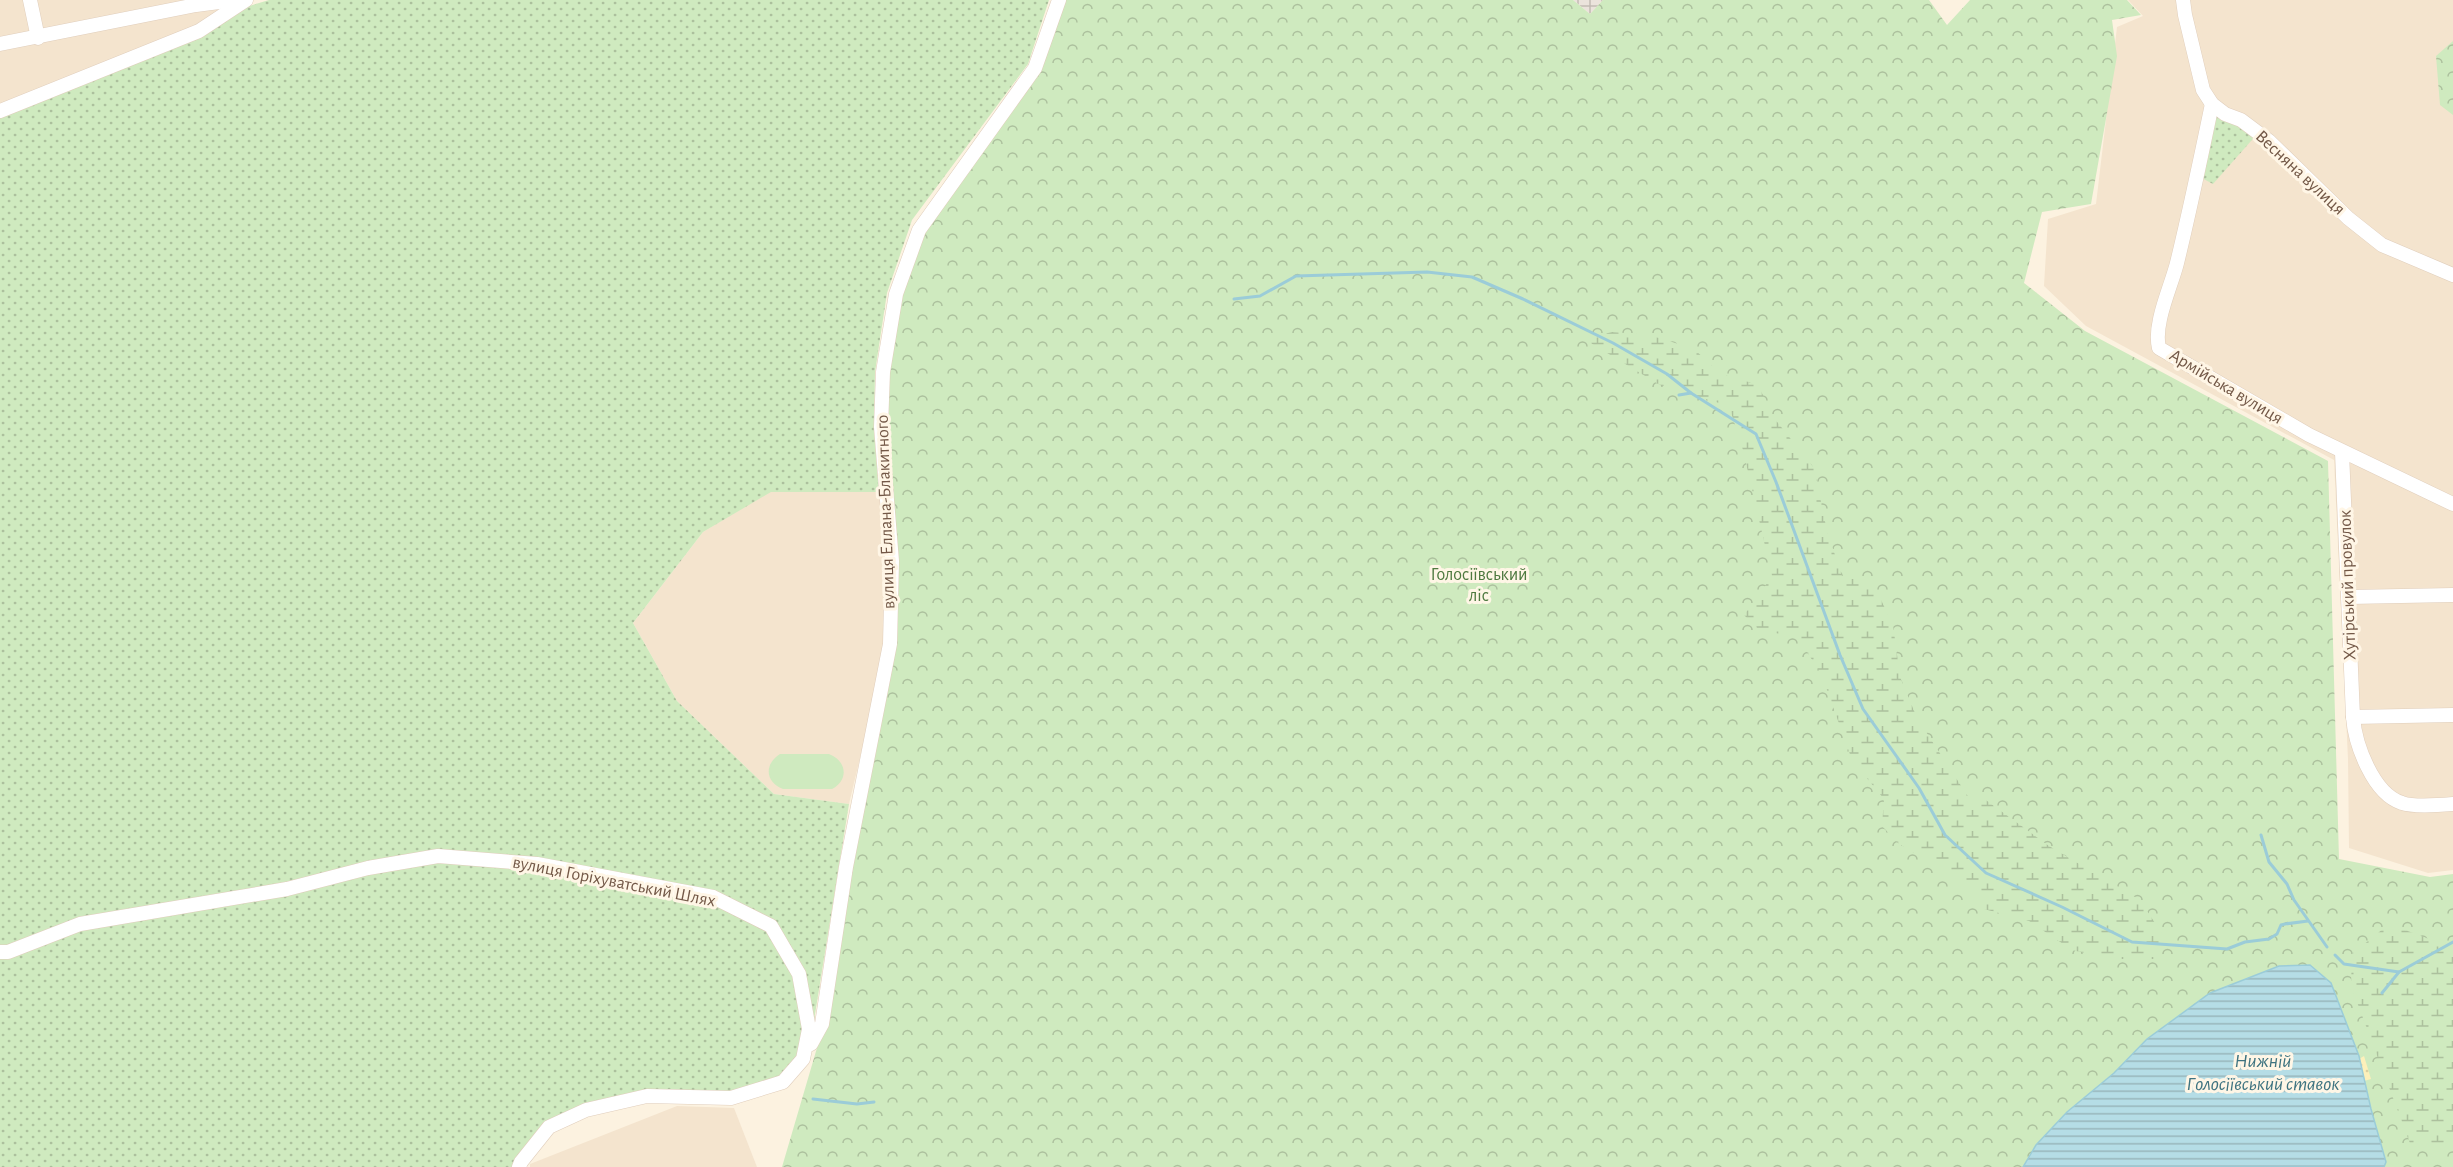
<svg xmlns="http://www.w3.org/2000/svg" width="2453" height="1167" viewBox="0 0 2453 1167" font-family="'Alegreya Sans',sans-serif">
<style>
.residential{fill:#f4e4ce}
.industrial{fill:url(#industrial-grid)}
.green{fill:url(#green-dots)}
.forest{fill:url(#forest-crowns)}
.wetland{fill:url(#wetland-marsh)}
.sand{fill:url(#sand-dots)}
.pitch{fill:#cfeabf}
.water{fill:url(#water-rules);stroke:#9bccd8;stroke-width:1.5}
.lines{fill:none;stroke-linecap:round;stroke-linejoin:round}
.stream{stroke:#9bccd8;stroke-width:3}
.minor-casing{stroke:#e0cebc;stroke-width:15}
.minor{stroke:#fff;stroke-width:14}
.labels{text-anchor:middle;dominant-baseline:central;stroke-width:6;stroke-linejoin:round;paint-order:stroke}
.street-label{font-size:18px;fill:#735847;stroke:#fff6e6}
.park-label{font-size:18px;fill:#4e793f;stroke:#fff6e6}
.water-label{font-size:20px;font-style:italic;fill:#3e7380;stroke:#fff6e6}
</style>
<defs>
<pattern id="industrial-grid" width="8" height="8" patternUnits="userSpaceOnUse" patternTransform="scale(1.5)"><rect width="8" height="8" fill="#ebe3dc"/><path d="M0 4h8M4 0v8" fill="none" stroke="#c3bbb4"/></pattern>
<pattern id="green-dots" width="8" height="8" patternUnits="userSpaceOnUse" patternTransform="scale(1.5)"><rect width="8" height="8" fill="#cfeabf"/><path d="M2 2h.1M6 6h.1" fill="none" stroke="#acc09d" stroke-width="1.8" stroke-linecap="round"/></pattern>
<pattern id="forest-crowns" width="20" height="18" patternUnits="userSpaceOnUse" patternTransform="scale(1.5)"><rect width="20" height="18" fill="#cfeabf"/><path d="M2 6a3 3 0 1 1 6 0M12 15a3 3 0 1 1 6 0" fill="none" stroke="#acc09d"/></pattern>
<pattern id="wetland-marsh" width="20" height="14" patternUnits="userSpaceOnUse" patternTransform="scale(1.5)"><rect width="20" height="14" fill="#cfeabf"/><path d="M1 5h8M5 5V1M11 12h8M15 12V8" fill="none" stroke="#acc09d"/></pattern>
<pattern id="sand-dots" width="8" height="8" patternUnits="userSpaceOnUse" patternTransform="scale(1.5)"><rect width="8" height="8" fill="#fdf0ba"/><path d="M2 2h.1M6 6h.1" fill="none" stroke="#dcd0a1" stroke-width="1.8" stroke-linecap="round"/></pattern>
<pattern id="water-rules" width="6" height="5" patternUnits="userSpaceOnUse" patternTransform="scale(1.5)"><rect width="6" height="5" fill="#b5dde6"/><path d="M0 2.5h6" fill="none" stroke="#98b6bc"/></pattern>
</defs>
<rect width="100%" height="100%" fill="#fcf2e0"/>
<g class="residential">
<path d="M0,0h242l-44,31 -198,78z"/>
<path d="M2128,0h325v870l-25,3 -79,-25 -1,-89 -14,-299 -248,-134 -42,-40 4,-67 48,-15 21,-177 26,-11z"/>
<path d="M771,491h113l3,153 -38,160 -75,-10 -97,-93 -44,-78 70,-91z"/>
<path d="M677,1106l57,2 23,59h-227v-3z"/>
</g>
<path class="industrial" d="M1573,0h30l-13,14z"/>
<g class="green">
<path d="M269,0h780l-21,64 -116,156 -25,73 -12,79 -1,57 5,63h-108l-68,40 -70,91 44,78 97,93 75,10 -38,235 -30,40 -49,14 -85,-1 -100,32 -32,43h-515v-1052l239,-106z"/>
<path d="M2225,114l34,18 -46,52 -15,-8 11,-58z"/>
</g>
<g class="forest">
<path d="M1062,0h511l17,14 13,-14h326l18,25 23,-25h157l14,15 -29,5 5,36 -26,148 -49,8 -18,71 61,48 243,130 11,398 91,18 23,-3v293h-69l2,-5 -15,-53 -12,-53 -28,-73 -21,-18 -31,1 -69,27 -63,46 -33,34 -47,39 -31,33 -13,22h-1241l42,-143 69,-380 -7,-272 14,-78 21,-63 116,-161z"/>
<path d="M2453,41v74l-13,-10 -4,-49z"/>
</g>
<g class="wetland">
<path d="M1612,332l38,3 44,14 27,25 37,11 16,33 40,50 13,63 15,45 29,3 22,46 7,52 17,41 52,80h14l66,48 91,54 24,37 -5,22h-48l-39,-9 -43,-29 -45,-12 -6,-14 -43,-30 -36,-21 -17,-18 2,-27 -32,-39 -31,-87 -25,-37 -36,-5 -16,-16 28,-39 -29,-126 -14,-44 -69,-21 -76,-46z"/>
<path d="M2389,924l64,24v195l-42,3 -60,-160 1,-32z"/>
</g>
<path class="sand" d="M2364,1056l7,23 -7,2 -5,-22z"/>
<path class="pitch" d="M780,754h49c18,7 20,26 3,35h-49c-18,-7 -19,-25 -3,-35z"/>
<path class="water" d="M2310,965l21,18 28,73 12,53 15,53 -2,5h-361l13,-22 31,-33 47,-39 33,-34 63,-46 69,-27z"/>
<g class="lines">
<g class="stream">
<path d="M1234,299l26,-3 36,-20 131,-4 45,5 51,22 90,44 54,31 24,19 65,41 20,48 64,173 23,54 56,79 26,47 41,38 76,34 70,35 95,7 18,-7 24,-3 8,-5 4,-9 4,-1 23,-3"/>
<path d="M1679,395l12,-2"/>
<path d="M2261,835l8,27 18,22 7,16 33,47"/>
<path d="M2335,955l9,9 55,8"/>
<path d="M2382,993l17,-21 54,-30"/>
<path d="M813,1099l44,5 17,-2"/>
</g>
<defs>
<g id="minor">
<path d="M30,0l8,38"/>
<path d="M2183,0l2,15 18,75 9,14 13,10 16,6 28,21 79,77 34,27 71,30"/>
<path d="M0,44l196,-39 38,-5"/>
<path d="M2212,104c-11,53 -22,106 -35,159 -6,24 -24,61 -18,85l150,87 144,69"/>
<path d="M0,111l199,-80 47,-31"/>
<path d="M2342,452l11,265c2,27 20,77 49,86 11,4 39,2 51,1"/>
<path d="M2349,597l104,-2"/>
<path d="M2353,717l100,-2"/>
<path d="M0,952h8l72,-28 207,-35 81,-21 70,-12 99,8 176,33 58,29 28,48 10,55 -6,30 -20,23 -52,16 -84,-2 -61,14 -37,17 -28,35 -2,5"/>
<path d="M811,1044l11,-20 24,-157 44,-223 2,-83 -11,-134 2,-55 13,-78 23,-64 116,-162 24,-68"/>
</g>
</defs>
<use href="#minor" class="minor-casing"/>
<use href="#minor" class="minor"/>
</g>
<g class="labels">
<g class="street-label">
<text transform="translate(2300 173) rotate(43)">Весняна вулиця</text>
<text transform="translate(2226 387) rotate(31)">Армійська вулиця</text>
<text transform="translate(886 512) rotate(-92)">вулиця Еллана-Блакитного</text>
<text transform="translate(2348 585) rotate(-92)">Хутірський провулок</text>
<text transform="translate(614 882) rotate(11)">вулиця Горіхуватський Шлях</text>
</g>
<g class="park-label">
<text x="1479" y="575">Голосіївський<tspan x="1479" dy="21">ліс</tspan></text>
</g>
<g class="water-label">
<text x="2263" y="1061">Нижній<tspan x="2263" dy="23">Голосіївський ставок</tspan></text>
</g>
</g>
</svg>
